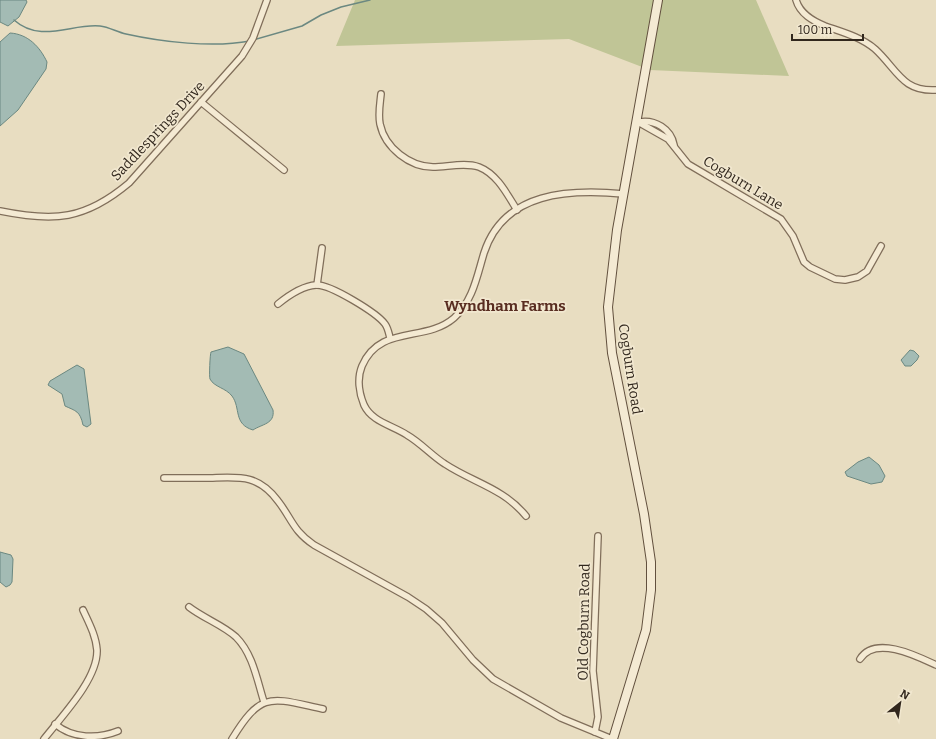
<svg xmlns="http://www.w3.org/2000/svg" width="936" height="739" viewBox="0 0 936 739" font-family="Bitter,serif">
<style>
.green{fill:#c0c596}
.water{fill:#a3bbb4;stroke:#6b8881}
.lines{fill:none;stroke-linecap:round;stroke-linejoin:round}
.stream{stroke:#6b8881;stroke-width:1.5}
.street-casing{stroke:#806e5a;stroke-width:8}
.secondary-casing{stroke:#62503e;stroke-width:10}
.street{stroke:#f4ead3;stroke-width:5.5}
.secondary{stroke:#f4ead3;stroke-width:8}
.labels{text-anchor:middle;dominant-baseline:central;stroke-width:3.5;stroke-linejoin:round;paint-order:stroke}
.street-label{font-size:14px;fill:#31271d;stroke:#f1e7cf}
.neighbourhood-label{font-size:15px;font-weight:bold;fill:#592d21;stroke:#f1e7cf}
</style>
<rect width="100%" height="100%" fill="#e8ddc1"/>
<path class="green" d="M355,0h401l33,76 -139,-6 -81,-31 -233,7z"/>
<g class="water">
<path d="M0,0h26l1,2 -8,15 -11,9 -8,-4z"/>
<path d="M10,33c18,1 30,14 37,29l-1,7 -28,41 -18,16v-84z"/>
<path d="M228,347l16,7 29,56c2,14 -11,14 -20,20 -20,-6 -12,-22 -21,-34 -6,-8 -18,-9 -22,-17 -1,-2 0,-25 1,-27z"/>
<path d="M910,350l4,1 5,5 -2,4 -6,6h-6l-4,-6z"/>
<path d="M77,365l7,4 7,55 -4,3 -4,-2c-3,-14 -7,-14 -18,-19l-3,-12 -14,-9 2,-4z"/>
<path d="M869,457l10,8 6,11 -3,6 -11,2 -24,-8 -2,-4 13,-10z"/>
<path d="M0,552l11,3 2,4 -1,23 -2,3 -4,2 -6,-5z"/>
</g>
<g class="lines">
<g class="stream">
<path d="M14,20c27,24 58,3 86,6 9,1 17,6 26,8 36,8 87,14 124,7"/>
<path d="M253,40l49,-14 19,-11 20,-8 29,-7"/>
</g>
<defs>
<g id="street">
<path d="M796,0c4,14 17,21 29,26 17,6 36,11 50,23 22,20 27,43 61,41"/>
<path d="M381,94c-1,10 -3,20 -1,30 5,24 30,43 53,43 14,0 32,-5 46,0 18,7 28,27 38,43"/>
<path d="M201,102l83,68"/>
<path d="M638,122l30,17 20,25 93,55 12,17 11,26 6,5 25,12 10,1 13,-3 9,-6 14,-25"/>
<path d="M639,122c16,-3 32,7 35,23"/>
<path d="M0,211c54,11 85,9 129,-28l113,-127 11,-18 14,-38"/>
<path d="M317,285l5,-37"/>
<path d="M278,304c11,-9 24,-18 38,-19 14,-1 61,28 69,39 3,4 4,10 5,14"/>
<path d="M164,478c16,0 31,0 46,0 29,-1 48,-4 68,23 14,18 15,30 36,44l94,52 18,12 16,14 31,37 20,19 68,39 51,21"/>
<path d="M526,516c-23,-28 -52,-33 -81,-52 -13,-8 -24,-21 -38,-29 -15,-10 -35,-13 -43,-30 -5,-12 -7,-27 -2,-39 18,-42 63,-23 92,-48 19,-17 23,-42 30,-65 20,-62 86,-64 140,-59"/>
<path d="M189,607c14,11 34,18 47,30 17,17 21,43 28,65"/>
<path d="M860,659c15,-24 57,-3 76,6"/>
<path d="M55,724c18,15 43,15 63,7"/>
<path d="M595,732l3,-15 -5,-46 5,-135"/>
<path d="M44,739c17,-22 54,-60 53,-89 -1,-14 -8,-27 -14,-40"/>
<path d="M232,739c30,-49 39,-41 91,-30"/>
</g>
<path id="secondary" d="M613,739l33,-109 5,-40v-28l-7,-48 -32,-161 -4,-46 9,-77 41,-230"/>
</defs>
<use href="#street" class="street-casing"/>
<use href="#secondary" class="secondary-casing"/>
<use href="#street" class="street"/>
<use href="#secondary" class="secondary"/>
</g>
<g class="labels">
<g class="street-label">
<text transform="translate(158 131) rotate(-47)">Saddlesprings Drive</text>
<text transform="translate(743 183) rotate(31)">Cogburn Lane</text>
<text transform="translate(630 369) rotate(81)">Cogburn Road</text>
<text transform="translate(584 622) rotate(-89)">Old Cogburn Road</text>
</g>
<g class="neighbourhood-label">
<text x="505" y="306">Wyndham Farms</text>
</g>
</g>
<g transform="translate(900 703) rotate(30)" stroke="#f1e7cf" stroke-width="3" paint-order="stroke">
<path d="M0-3L7 15L0 10L-7 15Z" fill="#31271d"/>
<text y="-6" font-size="11" font-weight="bold" text-anchor="middle" fill="#31271d">N</text>
</g>
<path d="M792 34v6h71v-6" fill="none" stroke="#31271d" stroke-width="2"/>
<text x="798" y="34" font-size="12" fill="#31271d" stroke="#f1e7cf" stroke-width="3" paint-order="stroke">100 m</text>
</svg>
